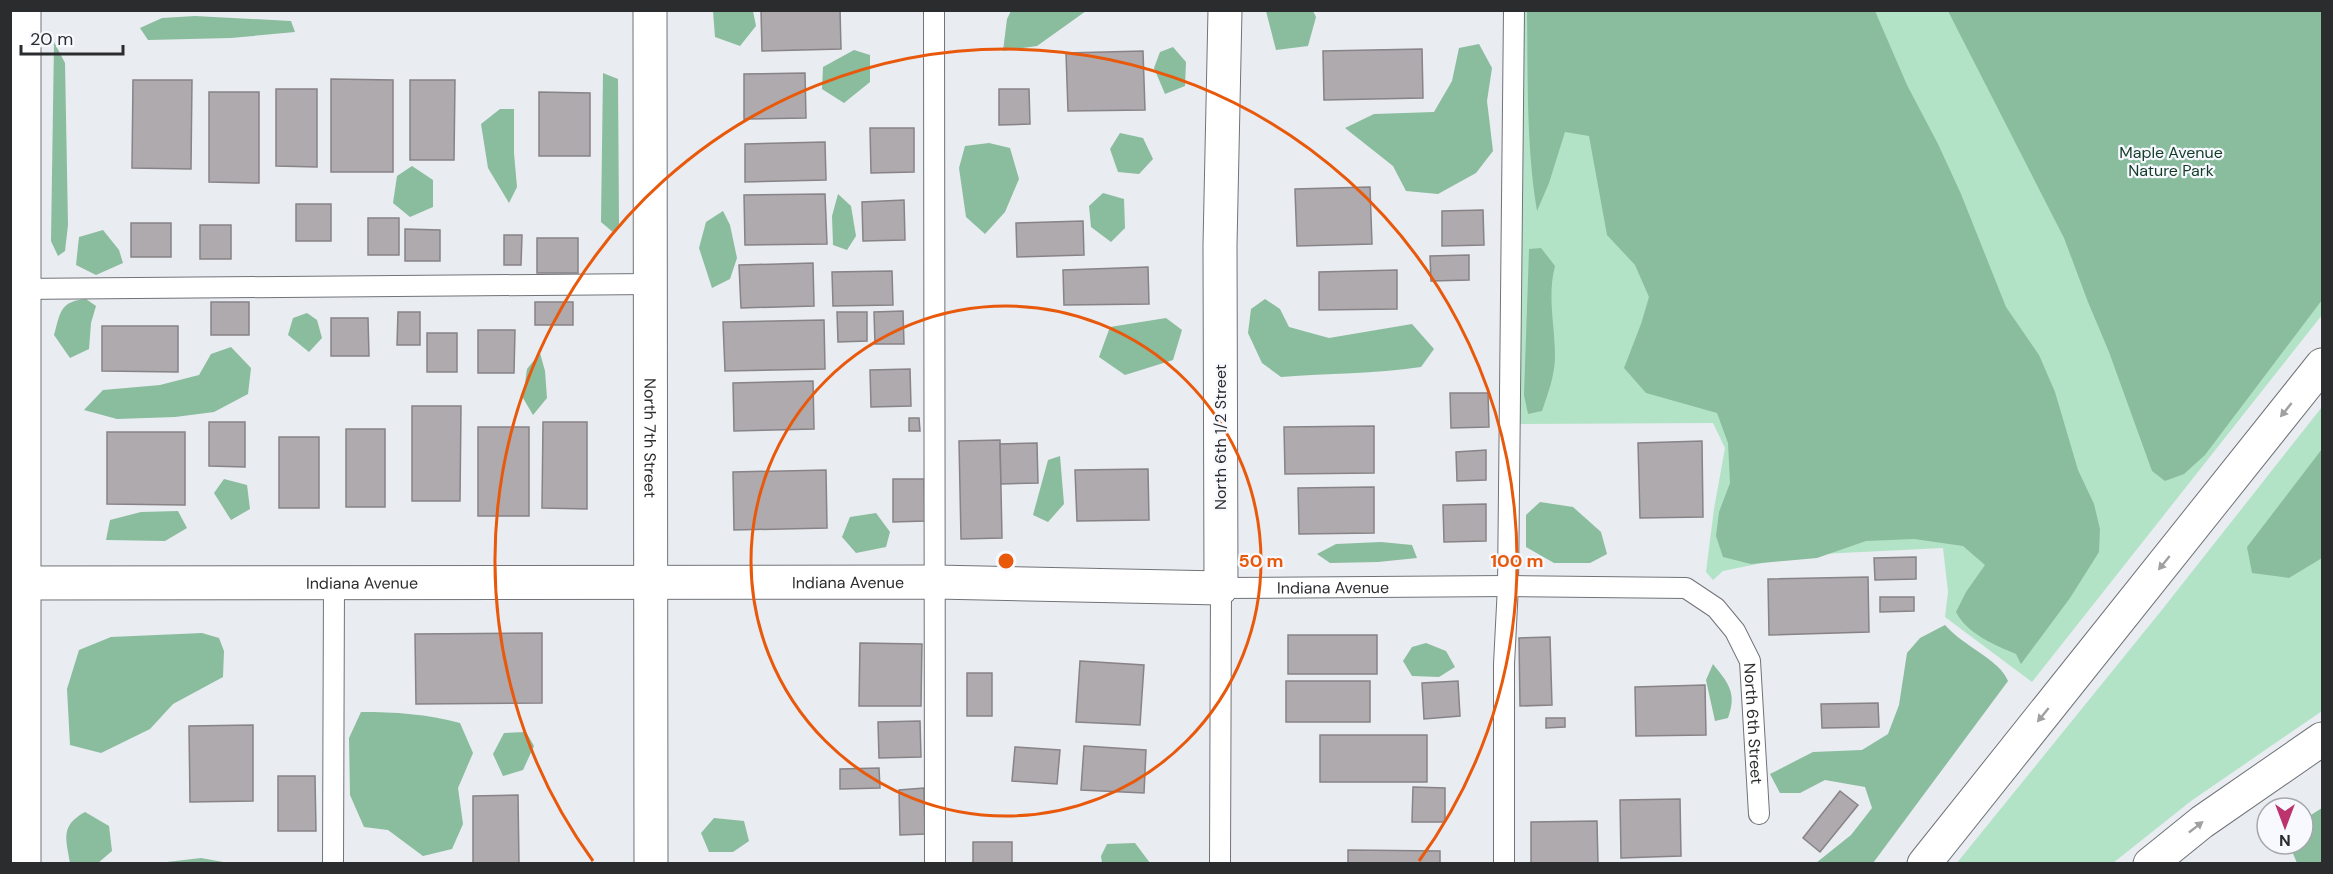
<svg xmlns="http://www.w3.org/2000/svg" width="2333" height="874" viewBox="0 0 2333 874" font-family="'DM Sans',sans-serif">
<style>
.green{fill:#b3e3c6}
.forest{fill:#8abc9e}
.building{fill:#afaaad;stroke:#878386;stroke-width:1.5}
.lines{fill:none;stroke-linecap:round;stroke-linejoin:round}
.service-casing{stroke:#707377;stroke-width:22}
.minor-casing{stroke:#707377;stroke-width:35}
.primary-casing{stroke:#707377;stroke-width:35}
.service{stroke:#fff;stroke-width:20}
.minor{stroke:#fff;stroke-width:33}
.primary{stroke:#fff;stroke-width:33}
.oneway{fill:#a0a0a1}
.ring{fill:none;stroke:#e8590c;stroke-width:3}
.labels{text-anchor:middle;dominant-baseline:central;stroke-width:4.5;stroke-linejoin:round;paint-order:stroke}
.park-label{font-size:16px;fill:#133b27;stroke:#f7f9fe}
.street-label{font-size:16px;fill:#2b2c2e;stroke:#f7f9fe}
.centre{fill:#e8590c;stroke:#f7f9fe;stroke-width:3}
.ring-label{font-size:18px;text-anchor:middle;font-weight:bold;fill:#e8590c;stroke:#f7f9fe;stroke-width:4.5;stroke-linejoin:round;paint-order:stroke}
</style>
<rect width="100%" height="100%" fill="#e9ecf1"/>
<g class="green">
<path d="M1520,11h802v304l-290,367 -87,-65 3,-25 -5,-44 -143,7 -77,16 -10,9 -7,-8 8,-63 11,-61 -12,-25 -197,1z"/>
<path d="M2322,407v304l-131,90 -78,62 -157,1 205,-253z"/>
</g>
<g class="forest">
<path d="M713,11h40l3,15 -16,20 -25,-9z"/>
<path d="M1011,11v-1l75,1 -49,35 -34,5 4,-32z"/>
<path d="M1266,11h47l3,6 -8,29 -32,4z"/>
<path d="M1527,11h348l32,74 31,59 23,50 45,113 33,48 16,37 23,78 16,34 6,25 -1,23 -29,46 -49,66 -5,-10c-21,-9 -49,-20 -60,-42l10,-20 19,-27 -22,-19 -49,-7 -48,2 -49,17 -66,6 -28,-7 -7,-21 3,-24 11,-29 -2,-40 -11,-30 -71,-20 -22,-25 17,-44 8,-27 -14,-32 -28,-30 -18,-99 -24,-4 -16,51 -12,28c-11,-66 -9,-134 -10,-200z"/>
<path d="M1948,11h374v289l-117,155 -21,19 -19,7 -13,-10 -43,-119 -21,-50 -24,-64z"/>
<path d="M195,16l96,5 4,11 -64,6 -83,2 -8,-12 22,-10z"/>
<path d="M54,42l11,21 3,162 -3,26 -7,5 -7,-15z"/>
<path d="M1479,44l13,24 -5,33 6,50 -17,22 -38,21 -32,-3 -13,-25 -48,-38 29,-14 60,-2 18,-31 7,-33z"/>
<path d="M1173,47l13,15 -1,24 -20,8 -11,-26 6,-16z"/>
<path d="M854,50l16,5v27l-26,21 -22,-14 1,-22z"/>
<path d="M603,73l15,6 1,145 -5,9 -13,-11z"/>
<path d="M500,109h14v44l3,34 -8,16 -21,-35 -7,-44z"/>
<path d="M1120,133l23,5 10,21 -14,15 -21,-2 -8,-23z"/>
<path d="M989,143l21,5 9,31 -14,33 -20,22 -19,-17 -7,-49 6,-22z"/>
<path d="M412,166l21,14v27l-23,10 -17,-14 4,-27z"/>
<path d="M1103,193l21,6 1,29 -14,14 -20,-15 -2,-21z"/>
<path d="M838,194l13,12 5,30 -9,14 -14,-5 -1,-29z"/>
<path d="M723,211l7,14 7,33 -7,21 -18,9 -13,-40 7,-26z"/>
<path d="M103,230l16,20 4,13 -27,12 -20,-10 3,-28z"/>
<path d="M1541,248l14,18c-8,31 0,59 0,90 0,19 -7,37 -13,55l-14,3 -4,-19 5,-146z"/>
<path d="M86,299l10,7 -5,17 -2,26 -19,9 -16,-23c6,-22 6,-34 32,-36z"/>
<path d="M1265,299l15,10 9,18 40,11 83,-14 22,25 -13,18c-47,7 -93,6 -140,10l-19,-14 -14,-30 3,-24z"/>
<path d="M307,313l10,7 5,18 -13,14 -21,-17 5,-17z"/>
<path d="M1166,318l16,12 -9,30 -48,15 -26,-18 11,-30z"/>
<path d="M231,347l20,21 -3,26 -34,18 -39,5 -58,2 -33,-9 19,-20 57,-5 39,-10 12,-21z"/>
<path d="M540,353l5,18 2,27 -14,17 -10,-17 4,-29z"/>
<path d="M2322,449v109l-33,20 -37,-5 -5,-26z"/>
<path d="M1060,456l4,48 -16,18 -15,-7 15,-55z"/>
<path d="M224,479l23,6 3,24 -19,11 -17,-27z"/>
<path d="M1540,502l33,5 28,25 6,22 -17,9h-36l-28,-16v-32z"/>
<path d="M178,511l9,17 -22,13 -59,-1 4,-20 31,-8z"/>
<path d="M876,513l14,19 -4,15 -30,6 -14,-16 8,-20z"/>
<path d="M1381,542l31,3 5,13 -39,4 -48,1 -13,-9 19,-10z"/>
<path d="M1945,625c18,21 55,35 63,56l-135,182h-57l35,-28 21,-27 -7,-21 -40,-7 -25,13h-20l-10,-19 43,-22 49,-2 26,-16 11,-29 8,-52 13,-15z"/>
<path d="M202,633l17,5 5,13 -1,26 -50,27 -23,25 -49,24 -31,-8 -3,-56 12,-39 32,-13z"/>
<path d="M1426,643l20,8 9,16 -16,10 -27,-1 -9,-15 9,-14z"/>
<path d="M1713,664c16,20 24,29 15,54l-13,3 -9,-41z"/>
<path d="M361,712c34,0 66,2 99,11l13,30 -15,35 5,36 -11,25 -29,7 -35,-26 -24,-3 -14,-32 -1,-57z"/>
<path d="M526,732l8,14 -11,24 -20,6 -10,-22 11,-21z"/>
<path d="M2322,808v55h-25l-8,-19h14v-24z"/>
<path d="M85,812l24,14 3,25 -14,12h-28c-4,-25 -10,-37 15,-51z"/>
<path d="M714,818l30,3 5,20 -16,11h-24l-8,-19z"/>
<path d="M1135,843l15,20h-48l-1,-7 6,-12z"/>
<path d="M201,858l28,5h-71z"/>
</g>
<g class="building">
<path d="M761,10h79l1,39 -79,2z"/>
<path d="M1422,49l1,49 -99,2 -1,-49z"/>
<path d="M1143,51l2,59 -77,1 -2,-58z"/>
<path d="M805,73l1,45 -62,1v-45z"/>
<path d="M331,79l62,1v92h-62z"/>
<path d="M133,80h59l-1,89 -59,-1z"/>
<path d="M410,80h45l-1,80h-44z"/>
<path d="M276,89h41v78l-41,-1z"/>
<path d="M999,89h30l1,35 -31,1z"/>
<path d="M209,92h50v91l-50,-1z"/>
<path d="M539,92l51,1v63h-51z"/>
<path d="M870,128h44v44l-43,1z"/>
<path d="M825,142l1,38 -81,2v-38z"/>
<path d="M1370,187l2,57 -75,2 -2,-57z"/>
<path d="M825,194l2,50 -82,1 -1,-50z"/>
<path d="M904,200l1,40 -42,1 -1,-39z"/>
<rect x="296" y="204" width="35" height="37"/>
<path d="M1483,210l1,35 -42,1v-35z"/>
<rect x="368" y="218" width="31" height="37"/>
<path d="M1083,221l1,34 -67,2 -1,-34z"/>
<rect x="131" y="223" width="40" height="34"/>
<rect x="200" y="225" width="31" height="34"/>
<path d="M405,229l35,1v31h-35z"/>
<path d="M504,235h18l-1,30h-17z"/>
<rect x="537" y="238" width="41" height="35"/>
<path d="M1469,255v25l-38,1 -1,-25z"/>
<path d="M813,263l1,43 -73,2 -2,-43z"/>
<path d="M1148,267l1,37 -85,1 -1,-35z"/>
<path d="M1397,270v39l-78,1v-38z"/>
<path d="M892,271l1,34 -60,1 -1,-34z"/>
<rect x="211" y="302" width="38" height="33"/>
<rect x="535" y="302" width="38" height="23"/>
<path d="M903,311l1,33h-29l-1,-32z"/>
<path d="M398,312h22v33h-23z"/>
<path d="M837,312h30v29l-29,1z"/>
<path d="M331,318h37l1,38h-38z"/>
<path d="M824,320l1,49 -100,2 -2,-49z"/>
<path d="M102,326h76v46l-76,-1z"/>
<path d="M478,330h37l-1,43h-36z"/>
<rect x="427" y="333" width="30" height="39"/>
<path d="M910,369l1,37 -40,1 -1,-37z"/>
<path d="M813,381l1,48 -80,2 -1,-48z"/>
<path d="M1450,393h38l1,34 -38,1z"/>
<path d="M412,406h49l-1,95h-48z"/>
<path d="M909,418h10l1,13h-11z"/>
<path d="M209,422h36v45l-36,-1z"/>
<path d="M543,422h44v87l-45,-1z"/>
<path d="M1374,426v47l-89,1 -1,-47z"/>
<rect x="478" y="427" width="51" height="89"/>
<rect x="346" y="429" width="39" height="78"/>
<path d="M107,432h78v73l-78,-1z"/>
<rect x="279" y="437" width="40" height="71"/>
<path d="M1000,440l2,98 -41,1 -2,-98z"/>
<path d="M1702,441l1,76 -63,1 -2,-75z"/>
<path d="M1037,443l1,40 -37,1 -1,-40z"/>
<path d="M1486,450v30l-29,1 -1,-29z"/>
<path d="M1148,469l1,51 -72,1 -2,-51z"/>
<path d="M826,470l1,58 -93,2 -1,-58z"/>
<path d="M893,479h31l1,42 -32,1z"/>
<path d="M1374,487v46l-75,1 -1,-46z"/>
<path d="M1486,504v37l-42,1 -1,-37z"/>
<path d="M1916,557v22l-41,1 -1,-22z"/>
<path d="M1868,577l1,55 -100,3 -1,-56z"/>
<path d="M1880,597h34v14l-34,1z"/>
<path d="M542,633v70l-126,1 -1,-70z"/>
<rect x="1288" y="635" width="89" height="39"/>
<path d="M1550,637l2,68 -32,1 -1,-68z"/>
<path d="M860,643l62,1 -1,62h-62z"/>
<path d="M1080,661l64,4 -4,60 -64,-3z"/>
<rect x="967" y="673" width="25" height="43"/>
<rect x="1286" y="681" width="84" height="41"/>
<path d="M1458,681l2,35 -36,3 -2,-36z"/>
<path d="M1705,685l1,50 -70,1 -1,-49z"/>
<path d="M1878,703l1,24 -57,1 -1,-24z"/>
<path d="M1546,718h19v9l-19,1z"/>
<path d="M920,721l1,36 -42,1 -1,-36z"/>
<path d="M253,725v76l-63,1 -1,-76z"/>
<rect x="1320" y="735" width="107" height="47"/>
<path d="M1084,746l62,4 -2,43 -63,-3z"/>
<path d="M1015,747l45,3 -3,34 -45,-3z"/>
<path d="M879,768l1,20 -40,1v-20z"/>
<path d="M278,776h37l1,55h-38z"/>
<path d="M1413,787l32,1v34h-33z"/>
<path d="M924,788l1,46 -25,1 -1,-45z"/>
<path d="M1840,791l18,14 -38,47 -17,-14z"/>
<path d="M518,795l1,69h-46v-68z"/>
<path d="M1680,799l1,57 -60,2 -1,-58z"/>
<path d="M1597,821l1,43h-67v-42z"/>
<rect x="973" y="842" width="39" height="22"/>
<path d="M1348,850l92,1v13h-92z"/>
<rect x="736" y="863" width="95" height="1"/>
</g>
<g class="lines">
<defs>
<g id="service">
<path d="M934,10l1,854"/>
<path d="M16,289l635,-5"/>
<path d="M333,864l1,-283"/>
<path id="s1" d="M1220,864l1,-276 287,-2 178,2 30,20 19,23 15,30 9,153"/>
<path d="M1504,864v-200l4,-78 6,-576"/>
</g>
<g id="minor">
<path d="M24,10v854"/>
<path id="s2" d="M650,10l1,854"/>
<path id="s3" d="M10,583l926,-1 285,6 -1,-343 5,-235"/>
</g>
<g id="primary">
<path d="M1924,864l398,-499"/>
<path d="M2150,864l52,-42 120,-83"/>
</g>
</defs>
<use href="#service" class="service-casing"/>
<use href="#minor" class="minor-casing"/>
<use href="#primary" class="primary-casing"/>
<use href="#service" class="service"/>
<use href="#minor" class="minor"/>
<use href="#primary" class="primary"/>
</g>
<defs><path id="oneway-solid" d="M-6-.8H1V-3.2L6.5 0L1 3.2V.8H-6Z" transform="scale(1.5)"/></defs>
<g class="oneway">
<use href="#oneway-solid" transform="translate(2286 410) rotate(129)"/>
<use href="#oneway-solid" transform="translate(2164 563) rotate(129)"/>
<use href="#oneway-solid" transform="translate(2043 715) rotate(129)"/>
<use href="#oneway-solid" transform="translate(2196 827) rotate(-38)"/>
</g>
<g class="ring">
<circle cx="1006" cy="561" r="255"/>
<path d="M593 861A511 511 0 1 1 1419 861"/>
</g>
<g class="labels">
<g class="park-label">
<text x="2171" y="152">Maple Avenue<tspan x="2171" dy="18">Nature Park</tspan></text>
</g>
<g class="street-label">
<text stroke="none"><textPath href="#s2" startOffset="428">North 7th Street</textPath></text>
<text transform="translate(1220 437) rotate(-90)">North 6th 1/2 Street</text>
<text stroke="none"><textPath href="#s3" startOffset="352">Indiana Avenue</textPath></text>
<text stroke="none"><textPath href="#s3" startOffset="838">Indiana Avenue</textPath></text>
<text stroke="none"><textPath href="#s1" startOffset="388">Indiana Avenue</textPath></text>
<text stroke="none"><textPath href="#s1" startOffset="903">North 6th Street</textPath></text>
</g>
</g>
<circle cx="1006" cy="561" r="9" class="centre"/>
<g class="ring-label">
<text x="1261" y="567">50 m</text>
<text x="1517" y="567">100 m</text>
</g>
<rect width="2333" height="874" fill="none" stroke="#2b2c2e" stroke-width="24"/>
<g transform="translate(2285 826) rotate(180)"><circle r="28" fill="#f7f9fe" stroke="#a5a7ab" stroke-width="1.5"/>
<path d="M0-4.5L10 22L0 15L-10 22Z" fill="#bc336e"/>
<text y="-9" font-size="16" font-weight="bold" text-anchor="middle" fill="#2b2c2e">N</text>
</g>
<path d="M21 45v9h102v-9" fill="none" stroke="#2b2c2e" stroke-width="3"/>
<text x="30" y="45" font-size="18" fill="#2b2c2e" stroke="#f7f9fe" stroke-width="4.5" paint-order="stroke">20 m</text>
</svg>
